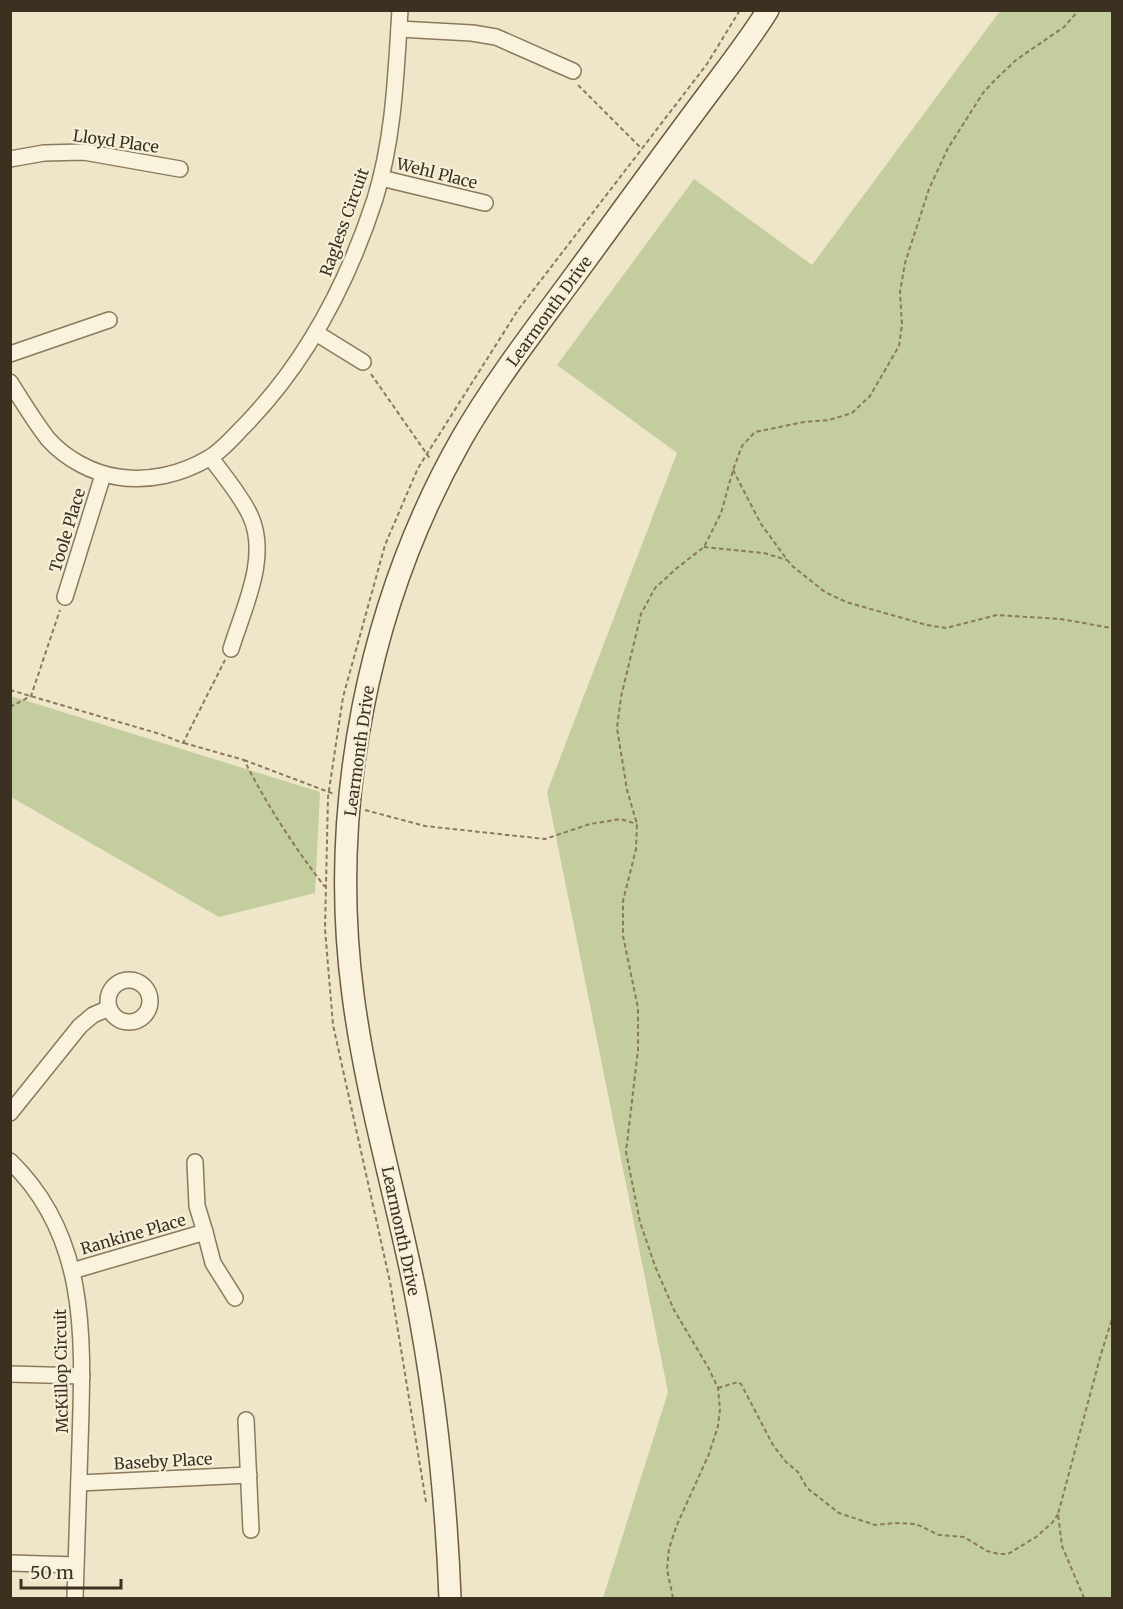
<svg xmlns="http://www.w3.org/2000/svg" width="1123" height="1609" viewBox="0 0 1123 1609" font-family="Merriweather,serif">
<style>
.green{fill:#c4cd9d}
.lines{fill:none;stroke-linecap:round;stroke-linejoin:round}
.street-casing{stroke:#8b795d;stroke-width:18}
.secondary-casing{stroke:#6d5a40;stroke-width:24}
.path{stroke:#8b795d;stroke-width:2;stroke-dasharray:4.5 3;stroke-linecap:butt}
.street{stroke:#f9f3dd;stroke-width:15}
.secondary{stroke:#f9f3dd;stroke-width:21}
.labels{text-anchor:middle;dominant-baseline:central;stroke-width:4.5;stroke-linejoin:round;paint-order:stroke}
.street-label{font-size:16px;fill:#3c3021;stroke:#f6f0d9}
</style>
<rect width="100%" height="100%" fill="#efe6c9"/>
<g class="green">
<path d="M1000,11h112v1587h-509l65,-206 -121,-600 130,-339 -120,-88 137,-186 118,86z"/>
<path d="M11,696l309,96 -5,101 -96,24 -208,-120z"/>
</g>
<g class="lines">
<defs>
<g id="street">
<path d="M399,29l73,4 24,4 77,34"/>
<path d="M10,159l34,-6 40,-1 96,17"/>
<path d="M381,178l104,25"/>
<path d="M316,333l47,29"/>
<path d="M10,354l99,-34"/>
<path d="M10,382c12,19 24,39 38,57 18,20 44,34 70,38 31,5 64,-3 91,-19 14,-8 25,-22 37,-34 61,-63 102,-142 129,-225 19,-61 21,-126 25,-189"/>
<path d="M211,458c13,18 29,36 39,57 20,42 -7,94 -19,134"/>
<path d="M65,597l38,-122"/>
<circle cx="129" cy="1001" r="21"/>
<path d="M10,1113l70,-87 13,-11 16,-7"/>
<path d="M10,1161c80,77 73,181 70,283 -2,51 -3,103 -5,154"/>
<path d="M195,1162l2,44 8,26"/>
<path d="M72,1271l133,-39 8,31 22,35"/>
<path d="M10,1374l72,2"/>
<path d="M246,1420l5,110"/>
<path d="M79,1483l170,-8"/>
<path d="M10,1563l66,2"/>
</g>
<path id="secondary" d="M450,1598c-4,-103 -15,-206 -35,-307 -20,-99 -49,-196 -62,-296 -25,-188 15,-392 109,-557 33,-57 74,-110 113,-163 44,-60 88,-121 133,-181 20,-27 42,-55 60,-84"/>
</defs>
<use href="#street" class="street-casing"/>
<use href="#secondary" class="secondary-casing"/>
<g class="path">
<path d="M578,85l64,64"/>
<path d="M371,374l60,86"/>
<path d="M733,470l28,54 30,41 34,27 21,10 81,23 19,3 51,-13 63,4 52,9"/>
<path d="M704,547l60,6 23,7"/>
<path d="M10,690l150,44 23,9 42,-83"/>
<path d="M10,707l21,-11 29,-86"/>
<path d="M184,743l60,17c23,45 50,87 81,127"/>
<path d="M244,760l90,34"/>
<path d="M365,810l60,16 120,13 45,-15 30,-5 17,5"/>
<path d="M718,1388l20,-6 3,2 32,61 13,17 12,10 9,16 32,25 36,12 20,-2 21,1 23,11 25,2 23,14 12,3h9l28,-17 16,-14 6,-9"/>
<path d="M426,1502l-36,-220 -57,-257 -8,-96 3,-132 15,-100 42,-152 33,-77 100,-158 189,-246 33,-54"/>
<path d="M673,1598l-6,-29 2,-20 7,-22 33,-73 9,-28 2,-17 -2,-21 -10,-21 -34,-57 -19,-44 -15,-44 -14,-70 12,-102v-42l-15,-72v-35l13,-52 1,-25 -10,-34 -10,-62 4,-31 20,-83 14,-26 22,-20 27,-21 17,-34 12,-43 9,-24 13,-14 49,-10 25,-2 23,-7 18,-17 29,-50 3,-21 -2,-33 5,-29 24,-74 19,-41 35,-55 11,-12 22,-21 48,-33 15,-17"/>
<path d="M1084,1598l-22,-52 -4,-32 43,-160 11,-35"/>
</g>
<use href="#street" class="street"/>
<use href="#secondary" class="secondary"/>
</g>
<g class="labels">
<g class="street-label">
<text transform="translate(116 141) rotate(8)">Lloyd Place</text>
<text transform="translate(437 173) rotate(14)">Wehl Place</text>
<text transform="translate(344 222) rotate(-70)">Ragless Circuit</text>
<text transform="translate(549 311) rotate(-54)">Learmonth Drive</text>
<text transform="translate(67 530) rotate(-73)">Toole Place</text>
<text transform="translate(359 751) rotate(-82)">Learmonth Drive</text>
<text transform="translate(401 1231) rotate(78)">Learmonth Drive</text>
<text transform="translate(133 1234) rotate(-16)">Rankine Place</text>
<text transform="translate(61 1371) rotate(-91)">McKillop Circuit</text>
<text transform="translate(163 1461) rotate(-3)">Baseby Place</text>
</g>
</g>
<rect width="1123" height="1609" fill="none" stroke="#3c3021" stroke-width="24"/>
<path d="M21 1579v9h100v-9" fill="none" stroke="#3c3021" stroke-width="3"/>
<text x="30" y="1579" font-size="18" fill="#3c3021" stroke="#f6f0d9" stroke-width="4.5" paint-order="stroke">50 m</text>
</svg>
